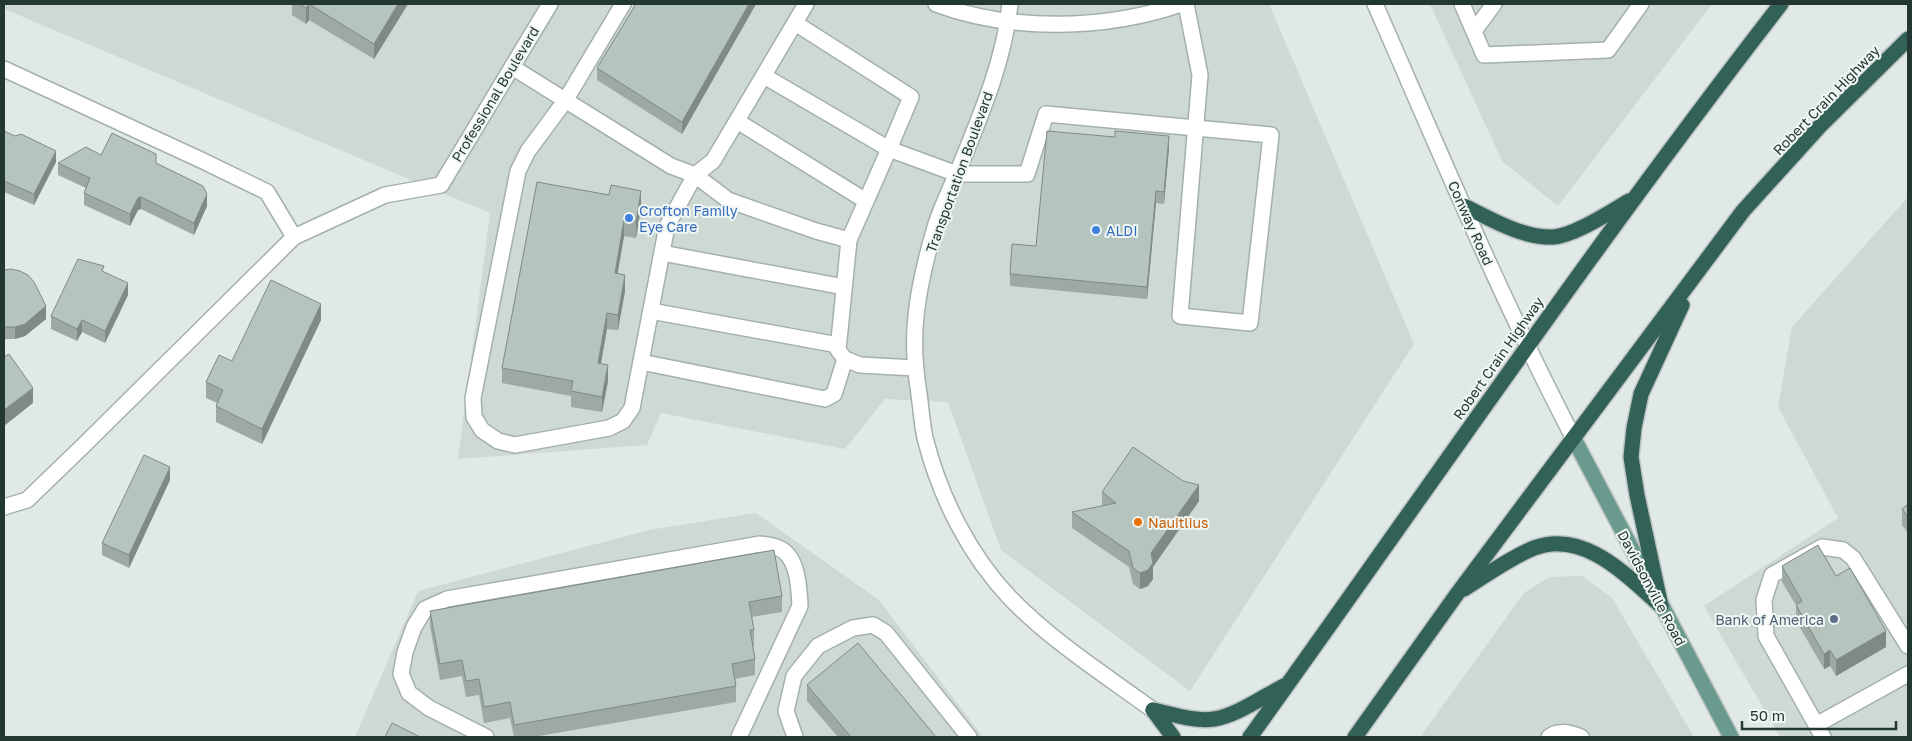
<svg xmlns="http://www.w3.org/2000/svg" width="1912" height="741" viewBox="0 0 1912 741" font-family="'Golos Text',sans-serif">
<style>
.built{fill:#cfd9d4}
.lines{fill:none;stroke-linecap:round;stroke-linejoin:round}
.minor-casing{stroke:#a4b0ac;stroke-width:18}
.major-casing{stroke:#bdc3c2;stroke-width:18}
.highway-casing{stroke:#bdc3c2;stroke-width:18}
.minor{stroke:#fff;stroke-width:15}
.major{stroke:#6a9a8d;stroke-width:15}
.highway{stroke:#326157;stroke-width:15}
.wall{fill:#9da9a3}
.shaded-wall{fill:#7f8985}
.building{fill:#b6c4be;stroke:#7f8985}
.shop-dot{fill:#3f7fe0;stroke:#f0f6f3;stroke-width:2}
.food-dot{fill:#e8710a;stroke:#f0f6f3;stroke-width:2}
.service-dot{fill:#5c6f8a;stroke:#f0f6f3;stroke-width:2}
.labels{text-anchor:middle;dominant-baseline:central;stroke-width:4;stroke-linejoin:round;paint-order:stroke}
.street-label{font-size:14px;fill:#233832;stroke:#f0f6f3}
.shop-label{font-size:14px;fill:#366cbe;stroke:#f0f6f3;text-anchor:start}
.food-label{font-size:14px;fill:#c56008;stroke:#f0f6f3;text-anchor:start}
.service-label{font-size:14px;fill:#4e5e75;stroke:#f0f6f3;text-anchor:end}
</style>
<rect width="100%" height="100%" fill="#e0e9e5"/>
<g class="built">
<path d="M4,4h1265l145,340 -224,347 -189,-141 -53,-148 -63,-3 -40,50 -184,-36 -14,32 -189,14 32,-246 -486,-204z"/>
<path d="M1430,4h282l-154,202 -56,-45z"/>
<path d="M1908,197v540h-128l-76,-131 134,-88 -60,-111 14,-80z"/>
<path d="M756,513l123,87 104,137h-628l63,-146 231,-61z"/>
<path d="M1582,576l30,22 82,139h-274l104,-144 25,-16z"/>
</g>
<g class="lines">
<defs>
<g id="minor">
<path d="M623,4l-58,97 -37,50 -10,20 -45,227 1,19 8,13 16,11 17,4 94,-17 14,-7 9,-13 35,-182 28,-51 33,25 88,31 33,9"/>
<path d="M936,4c75,28 170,26 245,0"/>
<path d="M1010,4c-6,58 -30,113 -52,167 -8,18 -16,35 -22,53 -9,30 -17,61 -20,92 -3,26 -1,53 3,78 2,14 3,30 6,44 15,59 44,117 86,161 42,43 94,76 142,111"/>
<path d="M1375,4c64,146 125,293 199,435"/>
<path d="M1462,4l22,51 124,-5 33,-46"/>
<path d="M1474,31l20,-27"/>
<path d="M512,67l159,99 24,9 18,-14 93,-157"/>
<path d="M4,69l197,91 66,32 27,45"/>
<path d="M764,76l125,73 22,-52 -116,-74"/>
<path d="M737,121l129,80"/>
<path d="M662,253l182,34"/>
<path d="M651,311l187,34"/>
<path d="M641,362l184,37 9,-5 11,-35"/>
<path d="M915,368l-55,-3 -15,-6 -7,-9 11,-110 40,-91 68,25h70l19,-60 225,21 -21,188 -70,-7 20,-241 -14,-71"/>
<path d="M4,507l23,-7 56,-54 211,-209 91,-42 56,-10 109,-181"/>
<path d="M1816,725l92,-51"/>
<path d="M486,737l-57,-29 -20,-15 -8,-19 4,-22 9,-25 11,-18 22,-10 313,-55c5,1 11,1 16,3 22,7 23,39 24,59l-61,131"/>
<path d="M795,737l-9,-26 8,-35 24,-30 35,-18 20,-3 13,8 83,104"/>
<path d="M1549,737c10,-8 21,-4 32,0"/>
<path d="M1823,737l-57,-101 -2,-36 8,-25 50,-28 21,3 10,8 55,88"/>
</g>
<path id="major" d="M1574,439l157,298"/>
<g id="highway">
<path d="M1464,206c27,13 58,32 89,31 21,-1 57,-25 76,-36"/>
<path d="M1464,589c23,-14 45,-31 70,-41 50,-19 93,28 127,58"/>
<path d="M1661,606l-24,-111 -6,-38 3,-29 7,-34 41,-89"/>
<path d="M1153,710c19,4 41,12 61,9 22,-3 50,-23 70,-33"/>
<path d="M1153,710l20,27"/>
<path d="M1250,737c176,-245 346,-495 531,-733"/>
<path d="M1355,737l102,-143 286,-383 77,-85 88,-87"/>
</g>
</defs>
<use href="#minor" class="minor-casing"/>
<use href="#major" class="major-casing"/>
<use href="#highway" class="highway-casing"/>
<use href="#minor" class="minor"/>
<use href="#major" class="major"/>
<use href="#highway" class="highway"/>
</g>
<g class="wall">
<path d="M292,4h116l-34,55 -65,-39 -3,4 -14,-9z"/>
<path d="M636,4h120l-74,130 -85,-54v-12z"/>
<path d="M4,131l52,31 -22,43 -30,-13z"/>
<path d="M1169,148l-5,56 -8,-1 -9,96 -137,-13v-12l26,-28z"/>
<path d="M101,155l55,8 51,43 -13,29 -53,-26 -3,1 -8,16 -46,-21v-12l2,-5 -28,-13v-12z"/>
<path d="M609,195l32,12 -5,31 -12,-2 -7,38 8,17 -7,39 -11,-1 -6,34 7,18 -6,31 -31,-5v-11l-69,-13v-15z"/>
<path d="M4,270l42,49 -21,17 -10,3h-11z"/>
<path d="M104,272l24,23 -23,48 -23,-11 -5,9 -26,-12v-13z"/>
<path d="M321,320l-59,124 -46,-22v-16l1,-3 -11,-5v-16z"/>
<path d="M170,480l-41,88 -27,-13v-12z"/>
<path d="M1102,492l97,9 -46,66v12l-5,7 -8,3 -7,-5 -4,-17 -57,-39v-16l30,-6z"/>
<path d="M1908,504v29l-6,-8v-16z"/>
<path d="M1782,566l54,10 50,71 -50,29 -6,-10 -6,3 -28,-48v-16l-14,-23z"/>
<path d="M782,596v16l-31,5 3,13v15l-1,1 2,13v16l-20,4 1,7v16l-203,35h-19l-4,-19 -26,5 -5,-28 -13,2 -4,-21 -22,4 -10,-54v-15z"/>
<path d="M807,685l129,52h-98l-31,-36z"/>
</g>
<g class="shaded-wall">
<path d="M309,4v16l-3,4v-16z"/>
<path d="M398,4h10l-34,55v-15z"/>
<path d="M749,4h7l-74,130v-12z"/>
<path d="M1169,136v12l-5,56v-12z"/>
<path d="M56,151v11l-22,43v-11z"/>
<path d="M641,191v16l-5,31v-16z"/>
<path d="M1156,191v12l-9,96v-12z"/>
<path d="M207,194v12l-13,29v-12z"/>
<path d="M141,197v12l-3,1 -8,16v-12l8,-16z"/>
<path d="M624,220v16l-9,53v-16z"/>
<path d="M625,275v16l-7,39v-15z"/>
<path d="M128,283v12l-23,48v-12z"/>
<path d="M321,304v16l-59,124v-15z"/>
<path d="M46,306v13l-21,17 -10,3v-12z"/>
<path d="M607,313v16l-9,50v-16z"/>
<path d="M82,320v12l-5,9v-12z"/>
<path d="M608,365v16l-6,31v-15z"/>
<path d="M33,388v15l-29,23v-16z"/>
<path d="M170,467v13l-41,88v-13z"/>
<path d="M1199,485v16l-46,66v12l-5,7 -8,3v-16l11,-20z"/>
<path d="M1886,631v16l-50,29v-16z"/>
<path d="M1830,650v16l-6,3v-15z"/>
</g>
<g class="building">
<path d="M299,4h99l-24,40 -65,-40 -3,4z"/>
<path d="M636,4h113l-67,118 -85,-54z"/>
<path d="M4,131l11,5 6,-2 35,17 -22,43 -30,-13z"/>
<path d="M1047,131l68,6v-6l54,5 -5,56 -8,-1 -9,96 -137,-13 2,-30 24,2z"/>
<path d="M112,133l44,21v9l47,23 4,8 -13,29 -53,-26 -3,1 -8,16 -46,-21 6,-15 -32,-15 28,-16 15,8z"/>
<path d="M537,182l72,13 2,-10 30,6 -5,31 -12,-2 -9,53 10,2 -7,40 -11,-2 -9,50 10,2 -6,32 -31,-6 2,-10 -71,-13z"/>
<path d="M78,259l26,7 -2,5 26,12 -23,48 -23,-11 -5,9 -26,-13z"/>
<path d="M11,269l9,2 8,4 6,7 12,24 -21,18 -10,3h-11v-57z"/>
<path d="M271,280l50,24 -59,125 -46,-23 7,-16 -17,-8 13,-27 13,6z"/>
<path d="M9,354l24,34 -29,22v-53z"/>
<path d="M1133,447l50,34 16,4 -48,68 2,10 -5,7 -8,3 -7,-5 -4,-17 -57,-39 44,-9 -14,-11z"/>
<path d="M144,455l26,12 -41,88 -27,-12z"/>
<path d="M1908,504v13l-6,-8z"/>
<path d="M1818,545l18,31 14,-8 36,63 -50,29 -6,-10 -6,4 -28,-49 6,-4 -20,-35z"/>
<path d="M774,550l8,46 -33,6 5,28h-4l5,29 -23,5 4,22 -222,39 -4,-23 -26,5 -5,-28 -13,2 -4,-21 -22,4 -10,-53z"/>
<path d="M858,643l78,94h-85l-44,-52z"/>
<path d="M392,723l28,14h-35z"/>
</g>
<g class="shop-dot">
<circle cx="629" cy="218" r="5"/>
<circle cx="1096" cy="230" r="5"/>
</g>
<circle class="food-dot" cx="1138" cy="522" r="5"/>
<circle class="service-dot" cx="1834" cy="619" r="5"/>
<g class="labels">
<g class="street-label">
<text transform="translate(495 94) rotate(-59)">Professional Boulevard</text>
<text transform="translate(1826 100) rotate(-46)">Robert Crain Highway</text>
<text transform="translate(959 172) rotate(-70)">Transportation Boulevard</text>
<text transform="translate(1471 223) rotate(66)">Conway Road</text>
<text transform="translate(1498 358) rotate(-55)">Robert Crain Highway</text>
<text transform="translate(1652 588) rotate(62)">Davidsonville Road</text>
</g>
<g class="shop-label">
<text x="639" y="210">Crofton Family<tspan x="639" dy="16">Eye Care</tspan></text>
<text x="1106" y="230">ALDI</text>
</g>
<g class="food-label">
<text x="1148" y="522">Nauitlius</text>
</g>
<g class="service-label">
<text x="1824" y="619">Bank of America</text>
</g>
</g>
<rect width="1912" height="741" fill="none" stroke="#233832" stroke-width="10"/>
<path d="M1742 721v8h154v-8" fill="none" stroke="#233832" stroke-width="2.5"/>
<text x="1750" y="721" font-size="15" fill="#233832" stroke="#f0f6f3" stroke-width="4" paint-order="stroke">50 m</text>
</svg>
